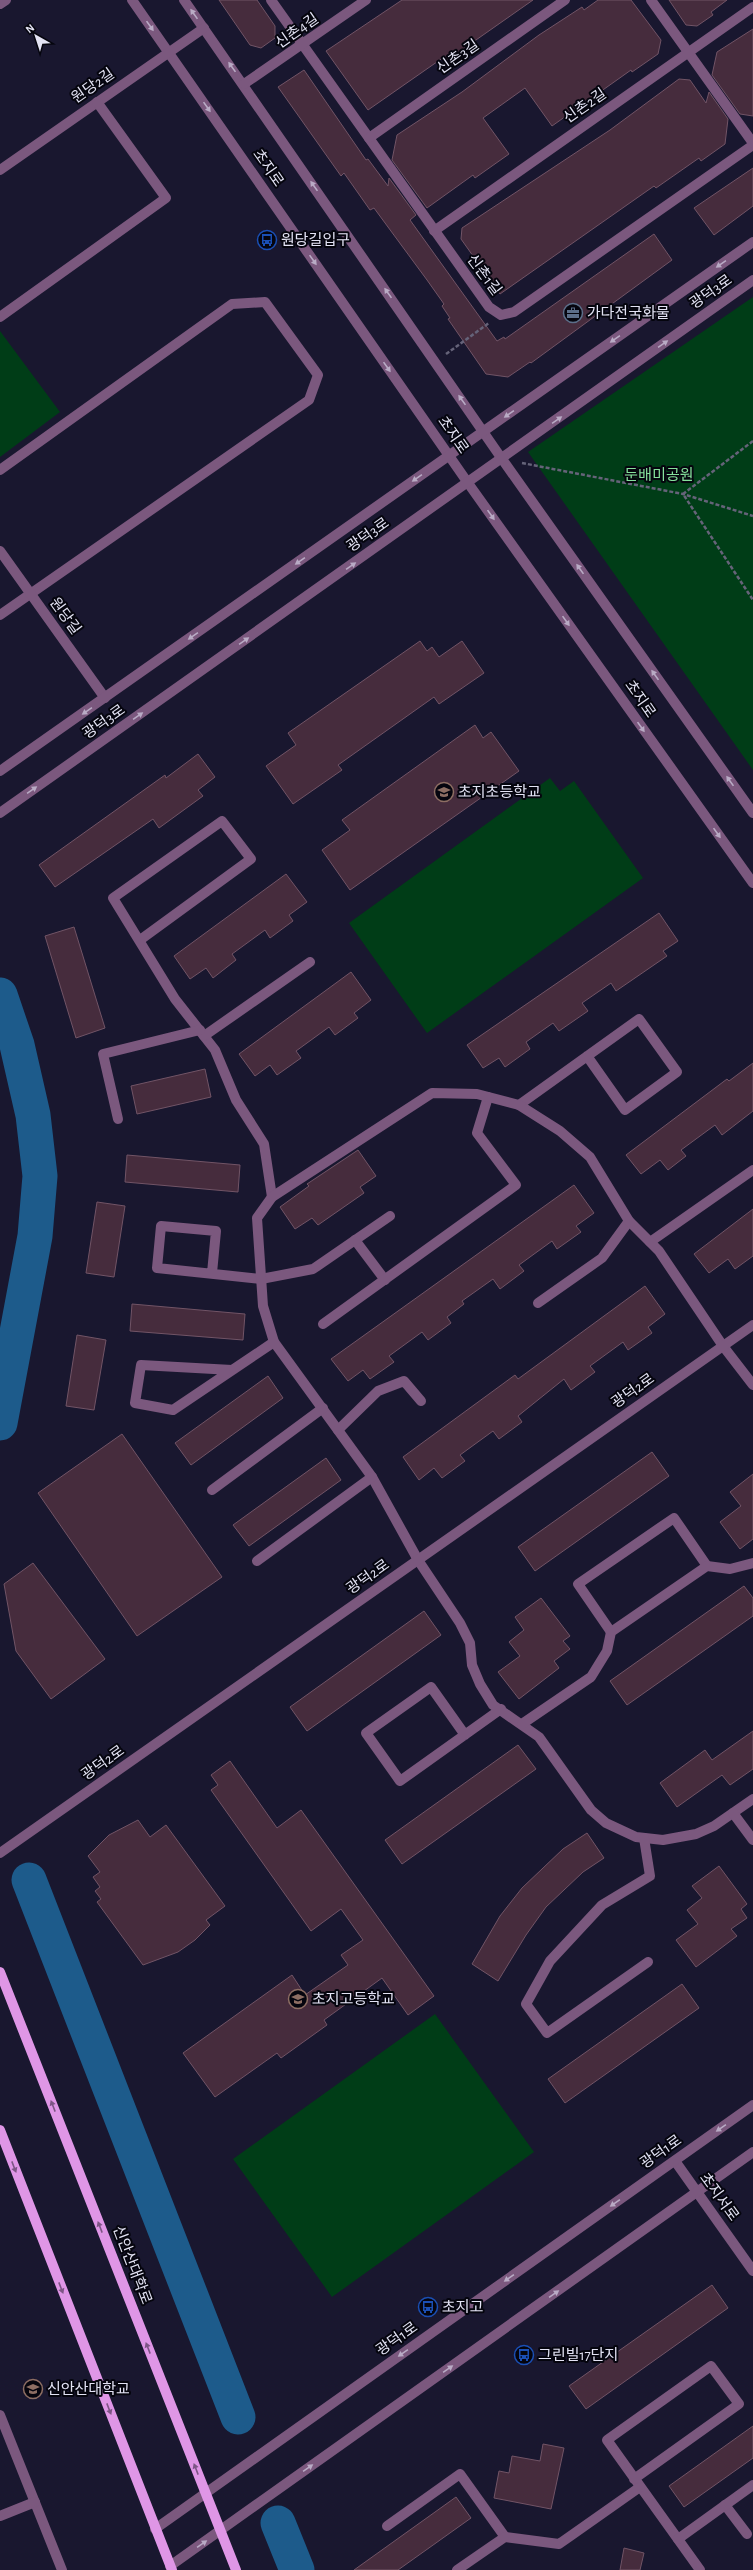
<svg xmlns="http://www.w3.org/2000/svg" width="753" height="2570" viewBox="0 0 753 2570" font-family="'Alegreya Sans','Noto Sans KR',sans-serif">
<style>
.green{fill:#003d17}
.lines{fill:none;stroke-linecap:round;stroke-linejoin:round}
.river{stroke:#1d5b8b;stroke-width:35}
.building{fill:#462c3d;stroke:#715466}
.path{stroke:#656379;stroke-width:2.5;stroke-dasharray:4 2;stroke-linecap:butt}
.minor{stroke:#7b587e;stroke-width:10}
.major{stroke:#df96e6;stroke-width:10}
.oneway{fill:#b9abc5}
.oneway2{fill:#7d5585}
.labels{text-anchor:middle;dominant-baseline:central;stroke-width:4;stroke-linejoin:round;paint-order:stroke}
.street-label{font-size:15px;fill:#e3e3f4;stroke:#05050e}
.poi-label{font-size:15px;fill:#e3e3f4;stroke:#05050e;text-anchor:start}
.park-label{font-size:15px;fill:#86e19c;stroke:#05050e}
</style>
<rect width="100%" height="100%" fill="#19172f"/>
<g class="green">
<path d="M753,297v473l-225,-318z"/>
<path d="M0,331l60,81 -60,45z"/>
<path d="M550,778l10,13 14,-10 69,97 -216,155 -78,-110z"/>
<path d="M435,2014l99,138 -202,145 -99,-138z"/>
</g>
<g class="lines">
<g class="river">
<path d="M0,995l17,50 16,70 7,61 -5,60 -35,187"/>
<path d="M29,1880l209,537"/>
<path d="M278,2523l19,47"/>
</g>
</g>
<g class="building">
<path d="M219,0h38l18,26v12l-14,10 -11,-3z"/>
<path d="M402,0h131l-87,61 -2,-4 -76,53 -42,-59z"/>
<path d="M598,0h33l30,40 -3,14 -26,18 -1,-2 -79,56 -27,-38 -42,30 26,36 -34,24 -2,-3 -46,33 -35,-48 5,-25 65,-43 77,-57 43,-28 2,3z"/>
<path d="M669,0h58l-16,12 2,3 -16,11 -11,-1z"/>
<path d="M753,29v87l-13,-2 -28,-39 5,-23z"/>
<path d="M304,70l62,90 2,-1 20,27 1,-8 27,37 -6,5 87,121 7,-4 1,2 149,-105 18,26 -141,103 -1,-1 -22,15 -22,-3 -38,-55 2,-1 -8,-12 2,-2 -17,-24 -53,-72 -4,2 -26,-37 -3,3 -63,-89z"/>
<path d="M679,79l11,1 16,23 3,-11 19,27 -3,25 -24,17 -2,-3 -43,30 -2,-2 -154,108 -39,-55 1,-11 148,-98z"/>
<path d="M753,168v38l-39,29 -20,-27z"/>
<path d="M420,641l7,10 5,-4 7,10 23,-16 22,32 -45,31 -5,-7 -96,68 4,5 -49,34 -27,-38 30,-21 -8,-12z"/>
<path d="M475,725l8,13 8,-6 28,39 -169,119 -28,-40 28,-20 -8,-10z"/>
<path d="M198,754l17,23 -17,13 5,6 -44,32 -6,-9 -98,68 -16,-22 126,-90 1,3z"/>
<path d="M286,874l21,28 -18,13 4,6 -23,17 -5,-8 -33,24 4,6 -23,18 -7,-10 -16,11 -16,-23z"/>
<path d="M659,913l19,28 -15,10 4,5 -51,35 -5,-8 -29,20 6,8 -29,20 -6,-8 -27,19 4,7 -25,18 -6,-9 -16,10 -16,-23z"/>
<path d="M74,927l31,101 -29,10 -31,-102z"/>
<path d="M351,972l20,28 -17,13 4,5 -23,17 -6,-8 -33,24 5,7 -24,17 -7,-10 -15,11 -16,-22z"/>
<path d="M753,1063v48l-31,24 -7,-10 -34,25 5,6 -18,14 -8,-10 -19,14 -15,-19 101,-76 2,2z"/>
<path d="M205,1069l6,28 -74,17 -6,-28z"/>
<path d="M358,1150l18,26 -16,11 4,6 -46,32 -6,-7 -17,11 -15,-22 29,-21 -2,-2z"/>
<path d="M127,1155l113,10 -2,27 -113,-10z"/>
<path d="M574,1185l20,28 -18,13 5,6 -24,17 -5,-8 -33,24 5,6 -24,18 -7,-10 -31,22 2,3 -17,13 4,6 -23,17 -6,-8 -33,24 5,6 -24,17 -7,-9 -15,11 -17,-22z"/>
<path d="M97,1202l28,4 -11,71 -28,-4z"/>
<path d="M753,1209v47l-18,13 -7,-10 -19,14 -15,-19z"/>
<path d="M645,1286l20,28 -17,13 4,6 -24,17 -5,-8 -33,24 5,6 -24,18 -7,-11 -46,37 4,6 -23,17 -6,-8 -33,24 5,6 -23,17 -8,-10 -15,12 -16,-23 112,-82 3,4z"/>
<path d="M132,1304l113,10 -2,26 -113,-9z"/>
<path d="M77,1335l29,5 -12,70 -28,-4z"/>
<path d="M268,1376l15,22 -92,67 -16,-22z"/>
<path d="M122,1434l100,143 -85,59 -99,-143z"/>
<path d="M652,1452l17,24 -134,95 -17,-24z"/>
<path d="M326,1458l15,22 -92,66 -16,-21z"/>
<path d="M753,1474v65l-13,10 -20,-27 21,-16 -11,-14z"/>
<path d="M33,1563l72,96 -54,40 -35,-48 -12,-67z"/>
<path d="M744,1586l9,12v18l-126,89 -17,-24z"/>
<path d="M541,1598l29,38 -7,5 7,8 -16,12 5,7 -40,31 -21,-27 22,-16 -11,-14 15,-12 -9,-13z"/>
<path d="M424,1611l17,24 -134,96 -17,-24z"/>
<path d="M753,1731v38l-23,16 -8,-10 -45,32 -17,-24 45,-33 7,10z"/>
<path d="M518,1745l18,24 -134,95 -17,-24z"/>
<path d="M230,1761l47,67 24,-18 133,186 -26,19 -26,-37 -58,42 3,5 -46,33 -4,-5 -62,44 -32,-44 109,-78 13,20 43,-30 -7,-10 22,-15 -22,-31 -30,22 -100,-141 7,-5 -7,-10z"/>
<path d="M138,1820l12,17 16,-12 59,81 -19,14 4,5 -15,15 -17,12 -35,13 -46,-63 4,-3 -6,-8 5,-4 -7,-10 7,-5 -12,-16 21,-21z"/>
<path d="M587,1833l17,25 -21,14 -37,35 -20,28 -28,46 -26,-17 28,-48 22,-28 41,-39z"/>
<path d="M719,1866l28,38 -6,5 6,9 -16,11 6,7 -41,31 -20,-27 22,-16 -11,-14 15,-12 -10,-12z"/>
<path d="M682,1984l17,24 -134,95 -17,-24z"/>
<path d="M712,2285l16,23 -142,101 -17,-23z"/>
<path d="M753,2426v32l-69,49 -15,-21z"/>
<path d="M543,2444l21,4 -13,61 -57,-11 5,-27 10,2 3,-17 28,5z"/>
<path d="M456,2497l15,21 -73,52h-44z"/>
<path d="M624,2548l20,5 -4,17h-20z"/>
</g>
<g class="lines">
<g class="path">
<path d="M446,354l43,-31"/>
<path d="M753,441l-70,53 70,106"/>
<path d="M522,463l161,31 70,22"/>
</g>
<g class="minor">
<path d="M132,0l336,483 285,400"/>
<path d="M184,0l318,459 251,354"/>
<path d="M271,0l218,307 12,8 13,-3 239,-167"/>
<path d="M651,0l102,143"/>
<path d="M0,4l6,-4"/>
<path d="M244,84l122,-84"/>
<path d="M369,138l196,-138"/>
<path d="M0,170l204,-142"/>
<path d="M434,231l319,-224"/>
<path d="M0,317l166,-119 -69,-96"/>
<path d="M0,470l232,-166 33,-2 53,73 -9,25 -309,215"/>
<path d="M0,551l105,147"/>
<path d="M0,771l753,-529"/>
<path d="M0,813l753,-533"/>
<path d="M140,940l111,-81 -29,-38 -109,77 62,101 40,51 21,50 28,44 8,53"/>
<path d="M204,1036l106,-74"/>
<path d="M519,1105l120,-86 38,53 -52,38 -38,-54"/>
<path d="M118,1119l-15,-65 97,-24"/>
<path d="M355,1240l30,40"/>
<path d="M650,1242l103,-72"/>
<path d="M212,1273l4,-42 -55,-5 -4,42 104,11 52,-10 77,-53"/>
<path d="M538,1303l64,-45 27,-37"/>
<path d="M323,1324l193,-139 -39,-52 11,-36"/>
<path d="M232,1370l-91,-5 -6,38 38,7 101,-68"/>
<path d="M753,1385l-30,-39 -64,-95 -30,-30 -39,-64 -30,-26 -41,-26 -42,-11 -45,-1 -160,104 -15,21 6,88 11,36 98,135 46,83 42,63 10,20 2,22 8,19 13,21 46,32 52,73 15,13 30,14 27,3 33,-6 18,-8 39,-27"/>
<path d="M338,1430l40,-39 26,-10 17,20"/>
<path d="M212,1490l111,-82"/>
<path d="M257,1561l115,-84"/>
<path d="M611,1632l-33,-48 96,-66 33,48"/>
<path d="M522,1724l69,-47 16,-26 4,-19 96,-66 23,3 23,-6"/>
<path d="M465,1735l-34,-48 -65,46 34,48 101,-72"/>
<path d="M733,1813l20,27"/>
<path d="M644,1838l6,38 -48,29 -52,56 -24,43 21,29 101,-71"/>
<path d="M0,1853l753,-528"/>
<path d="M675,2161l78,110"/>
<path d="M0,2415l62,155"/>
<path d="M634,2479l105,-75 -28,-38 -104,74c31,44 62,87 93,130"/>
<path d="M725,2505l22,29"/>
<path d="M0,2516l35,-14"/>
<path d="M387,2526l73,-52 45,63"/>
<path d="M155,2529l598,-424"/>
<path d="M678,2539l75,-54"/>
<path d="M170,2566l583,-414"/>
<path d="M457,2570l48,-33 54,7 81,-57"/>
</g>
<g class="major">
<path d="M0,1972l236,598"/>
<path d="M0,2130l172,440"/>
</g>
</g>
<defs><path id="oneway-solid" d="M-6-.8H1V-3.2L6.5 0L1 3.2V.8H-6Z"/></defs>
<g class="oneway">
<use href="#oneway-solid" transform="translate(194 14) rotate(-125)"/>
<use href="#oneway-solid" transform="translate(150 26) rotate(55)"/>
<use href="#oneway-solid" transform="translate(232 67) rotate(-125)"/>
<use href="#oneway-solid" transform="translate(207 107) rotate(55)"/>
<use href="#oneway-solid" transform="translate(314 186) rotate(-125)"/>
<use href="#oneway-solid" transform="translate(313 260) rotate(55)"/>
<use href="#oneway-solid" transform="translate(721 264) rotate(145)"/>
<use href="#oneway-solid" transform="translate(388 293) rotate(-125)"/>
<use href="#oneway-solid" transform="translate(615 339) rotate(145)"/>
<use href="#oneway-solid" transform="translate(663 344) rotate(-35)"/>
<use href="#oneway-solid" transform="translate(387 367) rotate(55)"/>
<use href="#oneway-solid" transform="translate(462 400) rotate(-125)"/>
<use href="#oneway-solid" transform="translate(509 414) rotate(145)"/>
<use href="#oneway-solid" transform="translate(557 420) rotate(-35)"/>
<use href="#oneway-solid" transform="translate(417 478) rotate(145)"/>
<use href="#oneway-solid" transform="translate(491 515) rotate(55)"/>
<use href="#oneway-solid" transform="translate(300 561) rotate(145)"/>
<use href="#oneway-solid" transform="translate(351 566) rotate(-35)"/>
<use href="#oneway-solid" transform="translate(580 569) rotate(-125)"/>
<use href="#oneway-solid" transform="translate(566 621) rotate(55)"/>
<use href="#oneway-solid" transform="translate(193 636) rotate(145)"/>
<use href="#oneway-solid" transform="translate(244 641) rotate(-35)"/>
<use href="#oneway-solid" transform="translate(655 675) rotate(-125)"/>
<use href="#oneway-solid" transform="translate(87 711) rotate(146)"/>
<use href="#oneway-solid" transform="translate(138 716) rotate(-35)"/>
<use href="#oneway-solid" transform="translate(641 727) rotate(55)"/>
<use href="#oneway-solid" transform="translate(730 781) rotate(-125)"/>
<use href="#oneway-solid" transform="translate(32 790) rotate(-35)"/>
<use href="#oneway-solid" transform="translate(717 833) rotate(55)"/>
<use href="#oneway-solid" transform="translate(721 2128) rotate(145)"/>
<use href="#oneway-solid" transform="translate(615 2203) rotate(145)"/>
<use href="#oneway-solid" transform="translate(509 2278) rotate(145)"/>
<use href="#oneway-solid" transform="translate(554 2294) rotate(-35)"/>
<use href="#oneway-solid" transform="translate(403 2353) rotate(145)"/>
<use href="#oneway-solid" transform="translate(448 2369) rotate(-35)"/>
<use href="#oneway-solid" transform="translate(308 2468) rotate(-35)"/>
<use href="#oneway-solid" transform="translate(202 2544) rotate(-35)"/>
</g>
<g class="oneway2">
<use href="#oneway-solid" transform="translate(53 2106) rotate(-111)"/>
<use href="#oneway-solid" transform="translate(14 2167) rotate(69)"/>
<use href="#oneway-solid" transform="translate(100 2227) rotate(-111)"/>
<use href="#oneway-solid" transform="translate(61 2288) rotate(69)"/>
<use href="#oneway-solid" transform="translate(148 2348) rotate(-111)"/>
<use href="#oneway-solid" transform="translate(109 2409) rotate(69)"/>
<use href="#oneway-solid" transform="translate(196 2469) rotate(-111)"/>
</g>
<defs>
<symbol id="bus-ring" viewBox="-11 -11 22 22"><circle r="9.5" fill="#05050e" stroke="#1a4fb4" stroke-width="1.5"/><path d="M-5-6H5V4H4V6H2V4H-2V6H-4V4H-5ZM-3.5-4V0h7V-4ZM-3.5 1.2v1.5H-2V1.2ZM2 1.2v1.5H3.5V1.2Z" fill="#1a4fb4"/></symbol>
<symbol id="office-ring" viewBox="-11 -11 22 22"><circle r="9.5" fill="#05050e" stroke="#5c6f8a" stroke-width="1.5"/><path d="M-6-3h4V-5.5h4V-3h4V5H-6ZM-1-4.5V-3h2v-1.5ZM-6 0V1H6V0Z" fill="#5c6f8a"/></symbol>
<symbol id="school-ring" viewBox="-11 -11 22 22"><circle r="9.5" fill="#05050e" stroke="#8d6e63" stroke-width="1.5"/><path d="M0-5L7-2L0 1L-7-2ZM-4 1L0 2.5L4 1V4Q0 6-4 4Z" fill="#8d6e63"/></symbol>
</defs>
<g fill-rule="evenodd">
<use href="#bus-ring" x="256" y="229" width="22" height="22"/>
<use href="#office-ring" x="562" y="302" width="22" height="22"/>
<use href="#school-ring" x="433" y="781" width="22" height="22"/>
<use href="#school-ring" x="287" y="1988" width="22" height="22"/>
<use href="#bus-ring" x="417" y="2296" width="22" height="22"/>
<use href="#bus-ring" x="513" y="2344" width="22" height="22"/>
<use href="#school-ring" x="22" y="2378" width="22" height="22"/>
</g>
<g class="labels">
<g class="street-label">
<text transform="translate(297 31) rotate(-35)">신촌4길</text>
<text transform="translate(458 57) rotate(-35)">신촌3길</text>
<text transform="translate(93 86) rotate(-35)">원당2길</text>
<text transform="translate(585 106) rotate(-35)">신촌2길</text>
<text transform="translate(268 168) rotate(55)">초지로</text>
<text transform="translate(484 275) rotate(53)">신촌1길</text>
<text transform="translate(711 292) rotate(-35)">광덕3로</text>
<text transform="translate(453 435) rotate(55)">초지로</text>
<text transform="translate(368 535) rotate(-35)">광덕3로</text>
<text transform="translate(65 616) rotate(54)">원당길</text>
<text transform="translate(640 699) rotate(55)">초지로</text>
<text transform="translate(104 722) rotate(-35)">광덕3로</text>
<text transform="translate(633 1391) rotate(-35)">광덕2로</text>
<text transform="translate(368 1577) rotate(-35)">광덕2로</text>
<text transform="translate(103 1763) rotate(-35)">광덕2로</text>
<text transform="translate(661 2152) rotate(-35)">광덕1로</text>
<text transform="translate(719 2197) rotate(54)">초지서로</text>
<text transform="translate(132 2265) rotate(69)">신안산대학로</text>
<text transform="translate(397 2339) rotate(-35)">광덕1로</text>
</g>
<g class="poi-label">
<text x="281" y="240">원당길입구</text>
<text x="587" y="313">가다전국화물</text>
<text x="458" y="792">초지초등학교</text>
<text x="312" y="1999">초지고등학교</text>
<text x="442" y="2307">초지고</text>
<text x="538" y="2355">그린빌17단지</text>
<text x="47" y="2389">신안산대학교</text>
</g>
<g class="park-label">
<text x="659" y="475">둔배미공원</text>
</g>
</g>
<g transform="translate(36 36) rotate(321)" stroke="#05050e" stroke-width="3" paint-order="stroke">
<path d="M0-3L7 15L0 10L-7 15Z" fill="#e3e3f4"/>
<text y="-6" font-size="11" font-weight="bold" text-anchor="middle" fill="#e3e3f4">N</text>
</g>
</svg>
